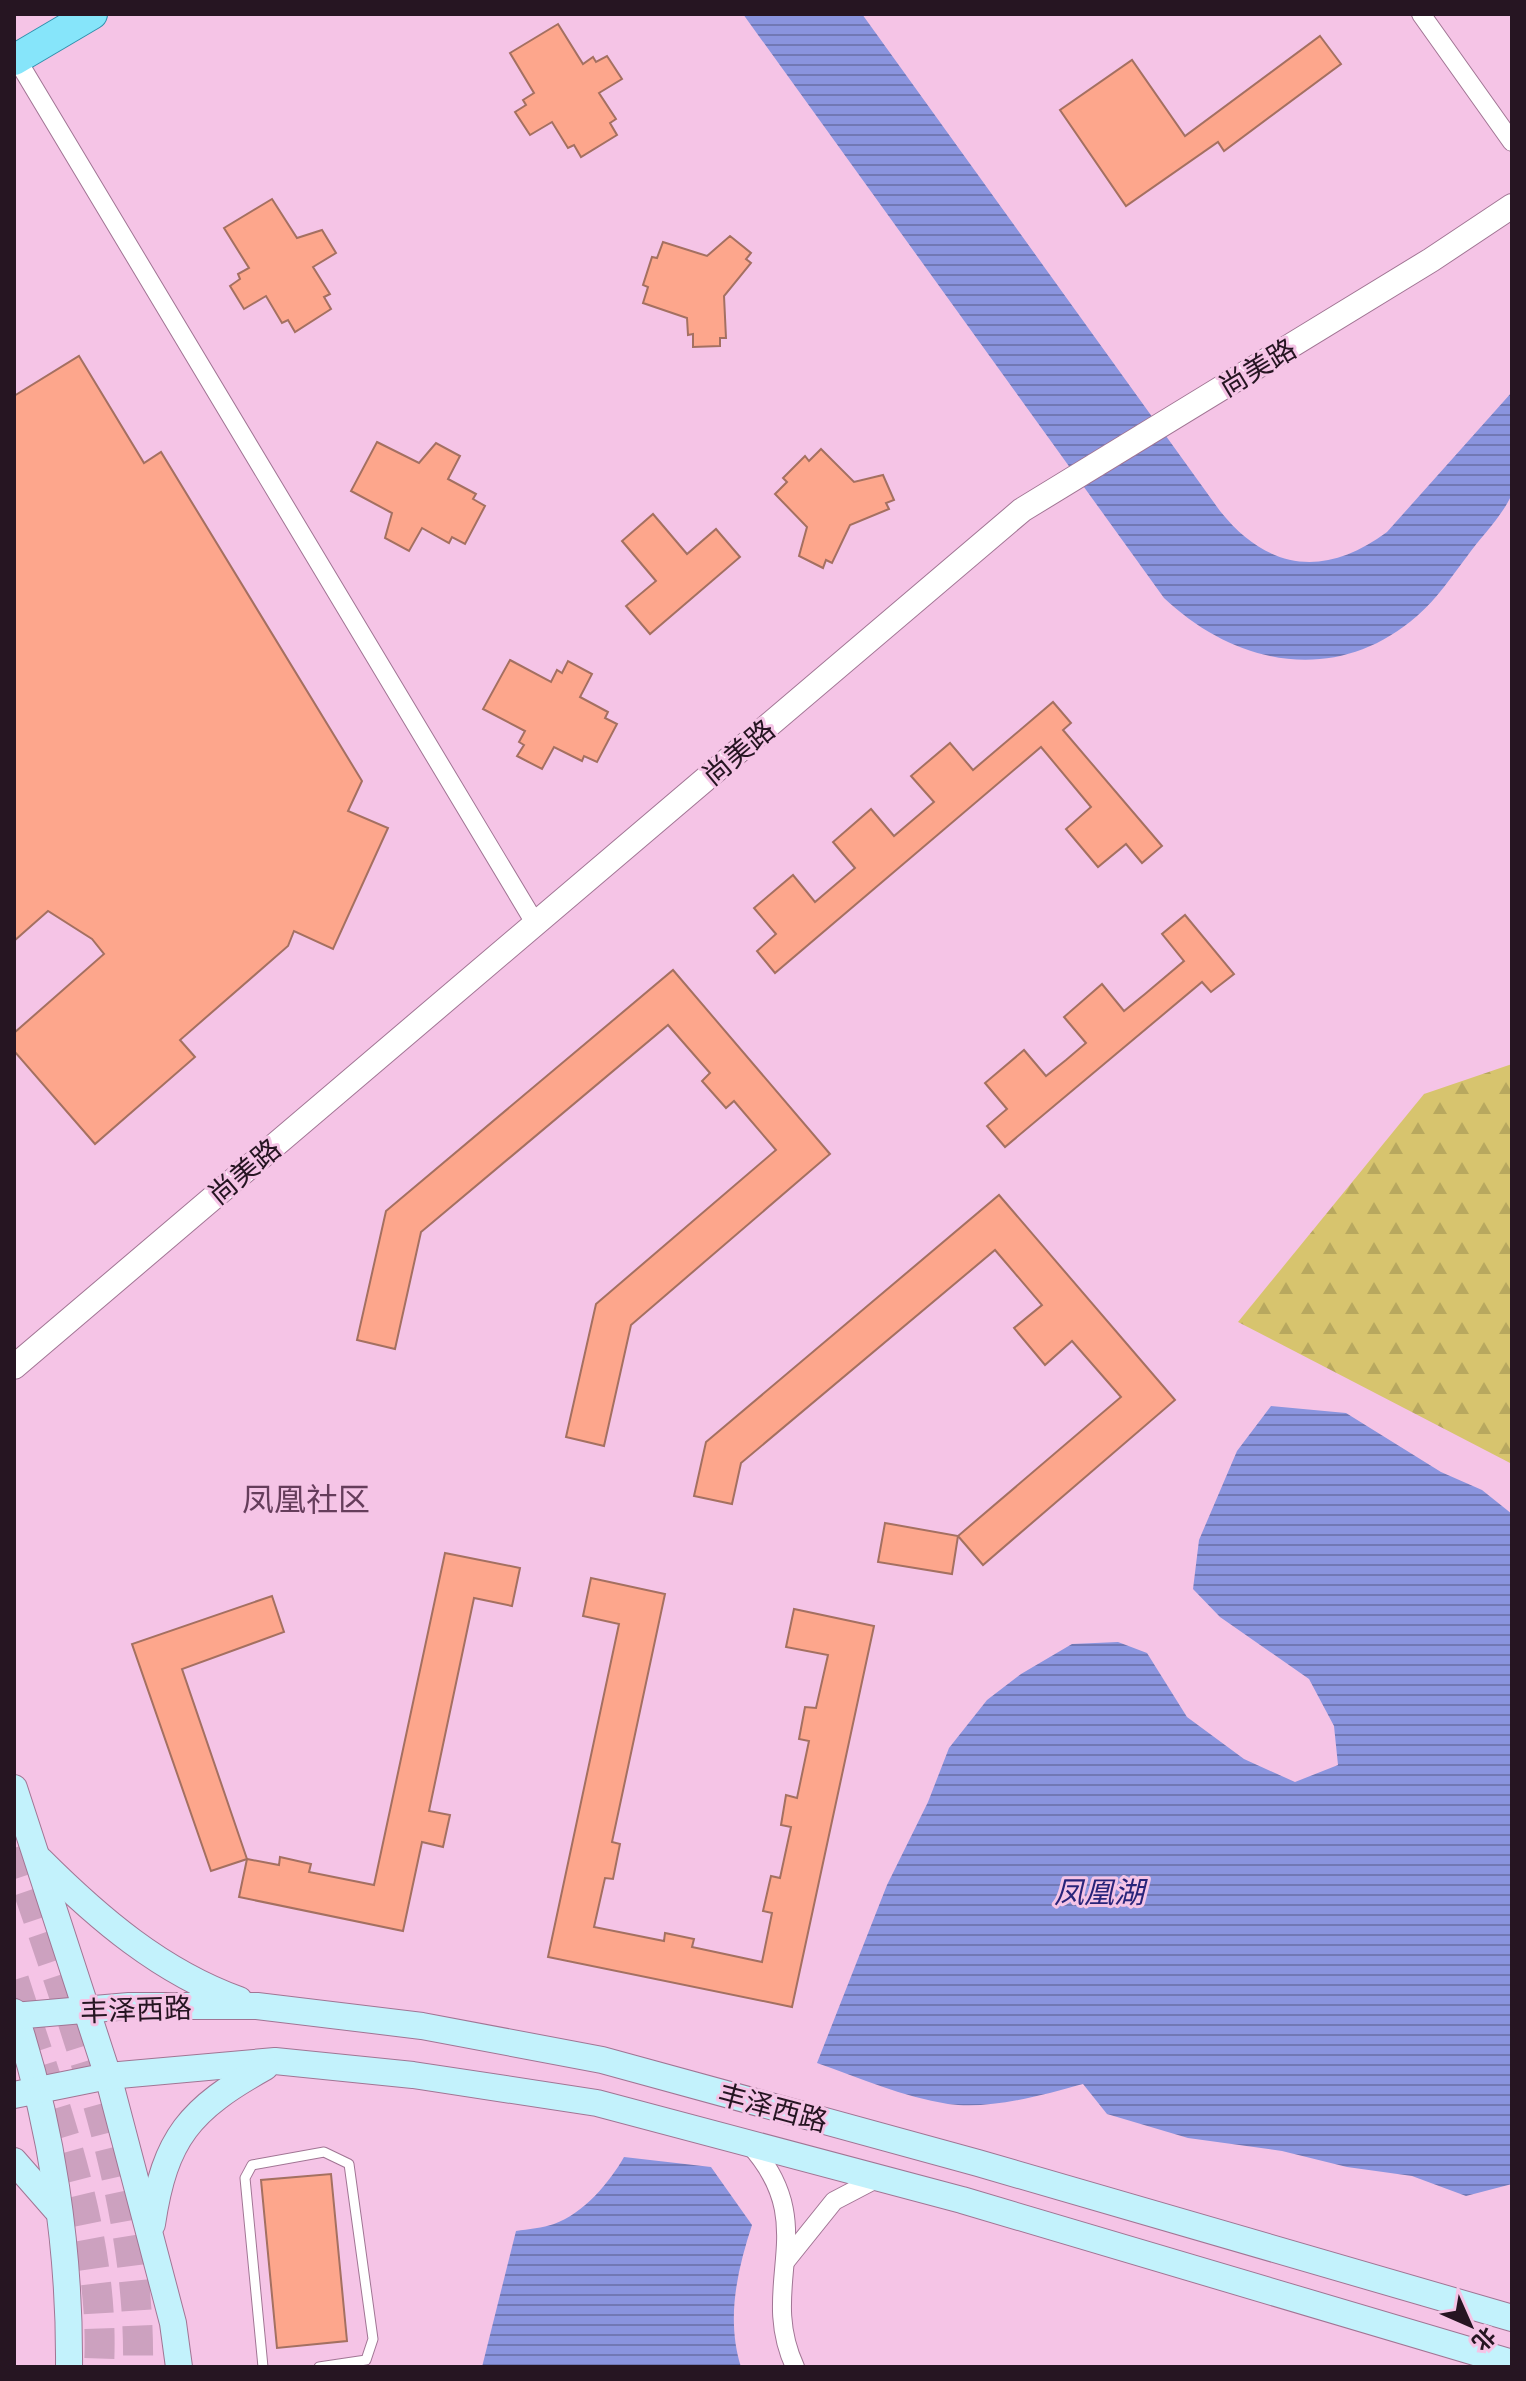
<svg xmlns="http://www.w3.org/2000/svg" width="1526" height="2381" viewBox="0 0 1526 2381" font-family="'IBM Plex Serif','Noto Sans SC',serif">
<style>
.forest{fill:url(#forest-firs)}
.water{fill:url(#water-rules)}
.building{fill:#fda68c;stroke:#a47061;stroke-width:2}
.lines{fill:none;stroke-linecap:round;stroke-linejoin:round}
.primary-tunnel{stroke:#cca1bf;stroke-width:30;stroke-dasharray:30 15;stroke-linecap:butt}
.service-casing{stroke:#a17594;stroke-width:11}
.minor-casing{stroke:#a17594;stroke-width:20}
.tertiary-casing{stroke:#a17594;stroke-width:26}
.secondary-casing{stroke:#a17594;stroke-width:28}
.primary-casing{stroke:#3090ac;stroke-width:32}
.service{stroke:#fff;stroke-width:9}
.minor{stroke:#fff;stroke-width:18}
.tertiary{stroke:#fff;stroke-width:24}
.secondary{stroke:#c3f2fc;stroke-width:26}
.primary{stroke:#86e5fa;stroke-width:30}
.labels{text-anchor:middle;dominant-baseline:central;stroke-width:6;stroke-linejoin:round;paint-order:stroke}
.street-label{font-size:28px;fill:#261522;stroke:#f5c4e6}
.water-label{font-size:30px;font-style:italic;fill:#282479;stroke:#f5c4e6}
.quarter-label{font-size:32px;fill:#653d5b;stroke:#f5c4e6}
</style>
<defs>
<pattern id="forest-firs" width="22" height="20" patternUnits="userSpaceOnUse" patternTransform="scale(2)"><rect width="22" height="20" fill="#d7c46e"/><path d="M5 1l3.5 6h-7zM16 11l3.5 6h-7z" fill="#b8a85f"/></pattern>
<pattern id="water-rules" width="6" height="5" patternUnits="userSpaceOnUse" patternTransform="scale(2)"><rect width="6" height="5" fill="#8a94de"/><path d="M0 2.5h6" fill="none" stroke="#7178b4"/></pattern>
</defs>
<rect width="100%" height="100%" fill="#f5c4e6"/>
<path class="forest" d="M1512,1064v400l-274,-142 186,-228z"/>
<g class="water">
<path d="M743,14h119l358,497c48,60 105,67 167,21l125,-140c0,20 5,89 -1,104 -9,20 -30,41 -43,59 -16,21 -31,44 -51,61 -80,70 -181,50 -253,-18z"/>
<path d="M1271,1406l75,7 95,59 41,18 30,24v670l-46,12 -54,-20 -65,-9 -65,-16 -94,-13 -81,-24 -24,-30c-40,11 -93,26 -135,20 -45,-7 -88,-26 -131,-41l70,-178 41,-83 21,-54 38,-48 34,-26 51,-30 46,-2 29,11 40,64 57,42 51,23 43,-17 -4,-39 -25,-47 -89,-62 -27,-28 6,-49 38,-89z"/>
<path d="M624,2157l87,10 41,58c-15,46 -26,94 -11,142h-259l34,-136c12,-2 27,-3 38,-7 29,-10 56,-42 70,-67z"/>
</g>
<g class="building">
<path d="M558,24l25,40 10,-7 3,5 11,-6 15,23 -23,14 17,26 -6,4 7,12 -36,22 -7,-12 -6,3 -16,-26 -22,13 -15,-23 11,-7 -3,-5 11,-7 -24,-40z"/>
<path d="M1320,36l21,28 -117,87 -6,-9 -92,64 -66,-96 72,-50 53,76z"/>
<path d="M272,199l25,39 25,-8 14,23 -23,14 17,27 -6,3 7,12 -36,23 -7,-12 -6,3 -16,-27 -22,13 -14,-23 10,-7 -2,-5 11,-6 -25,-40z"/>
<path d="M730,236l21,17 -5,6 5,4 -27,33 2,42h-6v8l-27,1v-13l-5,1 -1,-17 -44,-15 5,-16 -5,-2 9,-28 5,1 6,-16 44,14z"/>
<path d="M79,356l65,107 17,-11 201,329 -14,30 40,17 -55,121 -39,-18 -6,15 -108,94 15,17 -100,87 -81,-93v-18l90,-79 -12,-15 -44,-28 -34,30v-545z"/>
<path d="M377,442l42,21 17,-20 24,13 -12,23 28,15 -3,5 12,7 -20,38 -13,-7 -3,6 -27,-15 -13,23 -24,-13 7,-25 -41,-22z"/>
<path d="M821,449l33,33 29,-7 11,25 -8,3 3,6 -39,16 -18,38 -6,-3 -3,8 -24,-12 8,-29 -32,-33 12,-12 -4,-4 22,-22 4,5z"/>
<path d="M653,514l34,40 29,-25 24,28 -90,77 -24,-28 30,-25 -34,-40z"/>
<path d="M510,660l41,22 6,-12 5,3 6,-12 24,13 -12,23 28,15 -3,6 12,6 -20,38 -13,-6 -2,5 -28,-14 -12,22 -25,-13 7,-11 -5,-3 6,-11 -42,-22z"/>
<path d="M1053,702l18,21 -8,7 99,116 -20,17 -16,-19 -28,23 -32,-38 25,-22 -50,-60 -266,226 -18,-22 19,-17 -22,-26 39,-33 22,27 40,-34 -22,-26 38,-33 23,27 40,-34 -23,-26 39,-33 23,27z"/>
<path d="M1185,915l49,59 -23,18 -9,-10 -197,165 -18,-21 20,-17 -22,-26 39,-33 22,26 20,-16 20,-17 -22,-26 38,-33 22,27 21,-17 39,-33 -22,-27z"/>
<path d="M673,970l157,184 -199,171 -27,121 -38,-9 30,-133 180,-154 -42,-49 -8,7 -24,-27 8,-8 -42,-48 -247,207 -26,117 -38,-9 29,-129z"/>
<path d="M999,1195l176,205 -192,165 -25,-29 163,-139 -49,-56 -27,24 -31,-37 28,-23 -47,-55 -254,213 -9,41 -38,-8 12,-54z"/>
<path d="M885,1523l73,13 -6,38 -74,-12z"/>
<path d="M445,1553l75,15 -8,38 -38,-8 -45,213 21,4 -7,32 -21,-5 -19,89 -164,-34 8,-38 32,6 1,-8 31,7 -2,8 65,13z"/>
<path d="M591,1578l74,16 -53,248 8,2 -7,35 -8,-1 -11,49 70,14 1,-8 29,6 -2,8 70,15 10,-49 -9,-2 8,-35 9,2 11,-51 -10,-2 5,-30 11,3 12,-57 -10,-2 6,-32 11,1 12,-53 -42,-8 8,-38 80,17 -82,381 -244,-50 71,-333 -36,-8z"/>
<path d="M272,1596l12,36 -102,37 65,190 -36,12 -79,-227z"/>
<path d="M331,2174l16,167 -70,7 -16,-168z"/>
</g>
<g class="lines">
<g class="primary-tunnel">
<path d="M14,1848c55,167 127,341 124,519"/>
<path d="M14,1980c39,123 92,256 85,387"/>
</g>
<defs>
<path id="service" d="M263,2367l-18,-189 7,-13 72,-13 25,12 24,175 -7,21 -47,7"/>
<g id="minor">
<path d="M1421,14l91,128"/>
<path d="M16,58l519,865"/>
<path d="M748,2143c76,82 8,140 47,224"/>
<path d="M785,2262l49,-61 44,-23"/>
</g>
<path id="tertiary" d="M14,1367l1008,-857 409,-250 81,-54"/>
<g id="secondary">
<path d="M14,1788l94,288 65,247 6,44"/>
<path d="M40,1860c58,58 121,112 199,140"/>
<path d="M14,2012c38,112 56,237 55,355"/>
<path d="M14,2016l115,-10h128l165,20 180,34 376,103 534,155"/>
<path d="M14,2095l94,-19 167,-15 138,14 184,28 365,97 550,163"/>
<path d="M14,2161l42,48"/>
<path d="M152,2224c13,-87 38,-115 113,-157"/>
</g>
<path id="primary" d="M14,60l78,-46"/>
</defs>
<use href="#service" class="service-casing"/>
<use href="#minor" class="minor-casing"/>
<use href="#tertiary" class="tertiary-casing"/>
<use href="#secondary" class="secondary-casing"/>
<use href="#primary" class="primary-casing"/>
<use href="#service" class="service"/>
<use href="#minor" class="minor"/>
<use href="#tertiary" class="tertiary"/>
<use href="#secondary" class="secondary"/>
<use href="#primary" class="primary"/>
</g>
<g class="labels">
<g class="street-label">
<text transform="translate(1257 367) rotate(-31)">尚美路</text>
<text transform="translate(738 752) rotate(-40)">尚美路</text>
<text transform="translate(244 1171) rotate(-40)">尚美路</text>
<text transform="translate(136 2009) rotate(-2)">丰泽西路</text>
<text transform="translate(773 2107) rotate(15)">丰泽西路</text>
</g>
<g class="water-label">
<text x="1099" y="1891">凤凰湖</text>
</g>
<g class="quarter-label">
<text x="306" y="1499">凤凰社区</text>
</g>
</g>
<rect width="1526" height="2381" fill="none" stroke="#261522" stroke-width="32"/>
<g transform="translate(1470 2325) rotate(135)" stroke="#f5c4e6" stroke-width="6" paint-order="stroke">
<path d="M0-6L14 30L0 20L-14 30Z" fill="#261522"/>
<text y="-12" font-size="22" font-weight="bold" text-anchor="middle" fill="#261522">北</text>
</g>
</svg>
